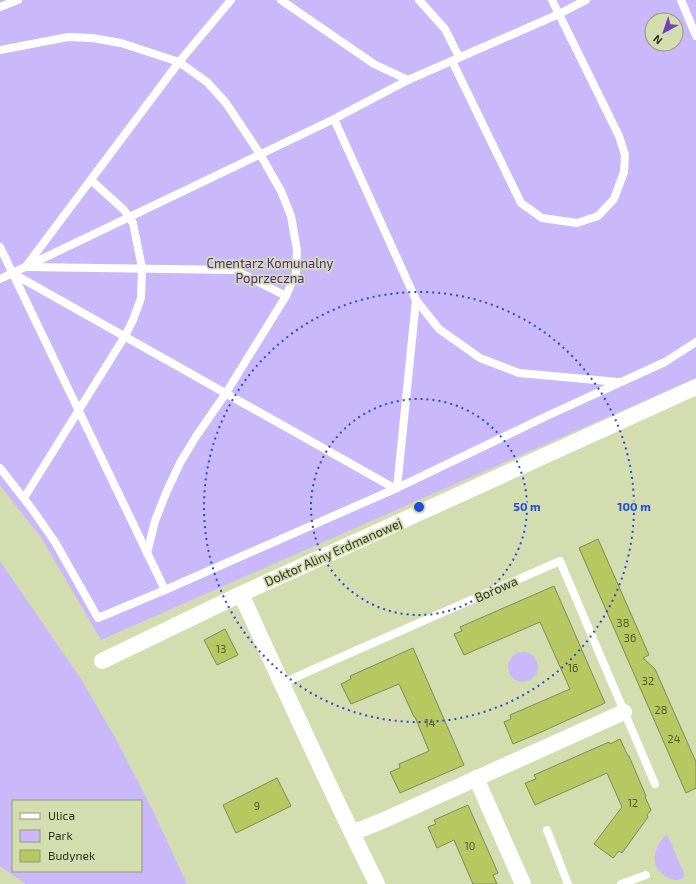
<svg xmlns="http://www.w3.org/2000/svg" width="696" height="884" viewBox="0 0 696 884" font-family="'Exo 2',sans-serif">
<style>
.green{fill:#cab9fa;fill-rule:evenodd}
.building{fill:#b8c860;stroke:#81895f}
.lines{fill:none;stroke-linecap:round;stroke-linejoin:round}
.service{stroke:#fff;stroke-width:8}
.minor{stroke:#fff;stroke-width:16}
.ring{fill:none;stroke:#1d4ed8;stroke-width:2;stroke-dasharray:2 4}
.labels{text-anchor:middle;dominant-baseline:central;stroke-width:3.5;stroke-linejoin:round;paint-order:stroke}
.number-label{font-size:11px;fill:#535932}
.park-label{font-size:13px;fill:#512890;stroke:#d4ddb0}
.street-label{font-size:13px;fill:#313423;stroke:#d4ddb0}
.centre{fill:#1d4ed8;stroke:#d4ddb0;stroke-width:2}
.ring-label{font-size:12px;text-anchor:middle;font-weight:bold;fill:#1d4ed8;stroke:#d4ddb0;stroke-width:3.5;stroke-linejoin:round;paint-order:stroke}
</style>
<rect width="100%" height="100%" fill="#d4ddb0"/>
<g class="green">
<path d="M0,0h696v378l-595,262 -59,-101 -42,-54zM652,20h24v24h-24z"/>
<path d="M0,561l81,118 35,60 38,74 33,71h-161l-26,-18zM13,801h128v70h-128z"/>
<circle cx="523" cy="667" r="15"/>
<path d="M667,834l18,42c-3,3 -5,4 -9,4 -7,0 -20,-9 -21,-17 -2,-11 4,-22 12,-29z"/>
</g>
<g class="building">
<path d="M598,539l51,116 -6,3 12,11 41,93v26l-10,5 -107,-245z"/>
<path d="M554,586l51,117 -66,30 -26,11 -9,-22 7,-3 -1,-4 60,-26 -30,-67 -76,33 -10,-21 8,-3 -2,-4z"/>
<path d="M225,629l13,26 -21,10 -13,-25z"/>
<path d="M413,648l51,117 -64,28 -10,-21 10,-4 -1,-4 30,-13 -14,-34h-1l-15,-33 -48,20 -10,-20 10,-5 -1,-3z"/>
<path d="M620,739l8,17h1l17,40 -1,1 6,13 -4,5 1,2 -26,36 -3,-2 -6,7 -19,-14 28,-37 -15,-34 -72,32 -10,-22 11,-4 -2,-4 75,-33 1,2z"/>
<path d="M277,778l14,28 -55,27 -13,-28z"/>
<path d="M468,805l30,68 -5,2 4,9h-24l-19,-44 -17,8 -9,-21 8,-3 -2,-4z"/>
</g>
<g class="lines">
<g class="service">
<path d="M281,0l93,64 34,16"/>
<path d="M419,0l26,29 14,28"/>
<path d="M681,0l15,36"/>
<path d="M0,7l18,-7"/>
<path d="M0,50l68,-13 24,1 29,5 58,19 28,20 19,21 34,51 21,37 10,25 6,34 -1,23 -10,23 -60,97 -31,45 -15,25 -14,30 -11,28 -8,32"/>
<path d="M452,61l69,142 21,15 35,5 21,-7 16,-17 10,-27 1,-17 -6,-19 -67,-136"/>
<path d="M334,119l82,181 23,29 41,29 39,15 99,9"/>
<path d="M0,247l165,343 232,-102 152,-73 116,-53 31,-20"/>
<path d="M27,265l152,-203 52,-62"/>
<path d="M28,267l207,3 51,26"/>
<path d="M12,273l382,215"/>
<path d="M0,279l334,-160 74,-39 151,-66 27,-14"/>
<path d="M0,468l32,41 23,33 43,76 67,-28"/>
<path d="M397,488l19,-188"/>
<path d="M24,498l101,-162 8,-16 8,-22 1,-30 -9,-45 -9,-13 -33,-30"/>
<path d="M281,684l33,-15 246,-108 95,223"/>
<path d="M547,830l21,54"/>
<path d="M621,884l25,-9"/>
</g>
<g class="minor">
<path d="M241,594c44,97 88,194 136,290"/>
<path d="M102,661l139,-67 455,-207"/>
<path d="M476,778l47,106"/>
<path d="M352,833l30,-12 242,-109"/>
</g>
</g>
<g class="ring">
<circle cx="419" cy="507" r="108"/>
<circle cx="419" cy="507" r="215"/>
</g>
<g class="labels">
<g class="number-label">
<text x="623" y="622">38</text>
<text x="630" y="637">36</text>
<text x="221" y="648">13</text>
<text x="573" y="667">16</text>
<text x="648" y="680">32</text>
<text x="661" y="709">28</text>
<text x="430" y="722">14</text>
<text x="674" y="738">24</text>
<text x="633" y="802">12</text>
<text x="257" y="805">9</text>
<text x="470" y="845">10</text>
</g>
<g class="park-label">
<text x="270" y="263">Cmentarz Komunalny<tspan x="270" dy="15">Poprzeczna</tspan></text>
</g>
<g class="street-label">
<text transform="translate(333 552) rotate(-24)">Doktor Aliny Erdmanowej</text>
<text transform="translate(496 589) rotate(-24)">Borowa</text>
</g>
</g>
<circle cx="419" cy="507" r="6" class="centre"/>
<g class="ring-label">
<text x="527" y="511">50 m</text>
<text x="634" y="511">100 m</text>
</g>
<rect x="12" y="800" width="130" height="72" fill="#d4ddb0" stroke="#939978"/>
<rect x="20" y="813" width="20" height="6" fill="#ffffff" stroke="#939978"/>
<text x="48" y="820" font-size="12" fill="#313423">Ulica</text>
<rect x="20" y="830" width="20" height="12" fill="#cab9fa" stroke="#939978"/>
<text x="48" y="840" font-size="12" fill="#313423">Park</text>
<rect x="20" y="850" width="20" height="12" fill="#b8c860" stroke="#939978"/>
<text x="48" y="860" font-size="12" fill="#313423">Budynek</text>
<g transform="translate(664 32) rotate(220)"><circle r="19" fill="#d4ddb0" stroke="#939978"/>
<path d="M0-3L7 15L0 10L-7 15Z" fill="#6f42ba"/>
<text y="-6" font-size="11" font-weight="bold" text-anchor="middle" fill="#313423">N</text>
</g>
</svg>
